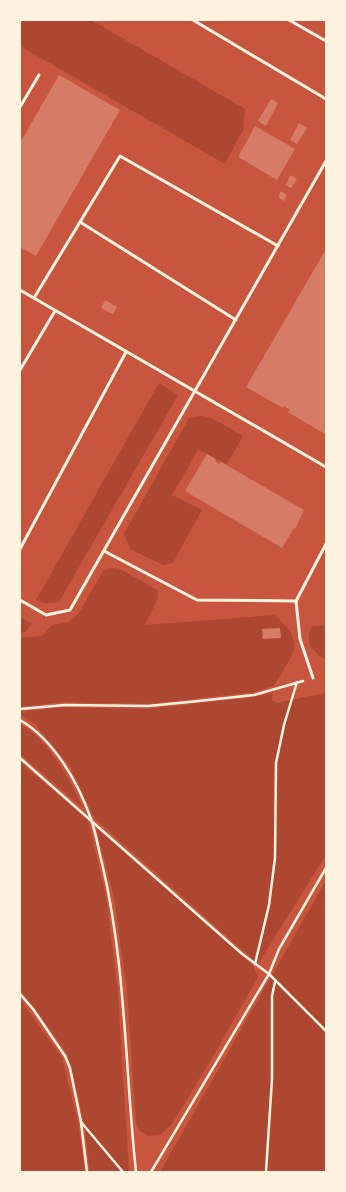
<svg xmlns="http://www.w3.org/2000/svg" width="346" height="1192" viewBox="0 0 346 1192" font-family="Rubik,sans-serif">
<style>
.green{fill:#ae4732}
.building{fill:#d67c66}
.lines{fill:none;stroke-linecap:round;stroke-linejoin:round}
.path{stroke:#fff3e0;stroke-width:2.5}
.service{stroke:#fff3e0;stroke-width:3}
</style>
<rect width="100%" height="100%" fill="#c8553d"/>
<g class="green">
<path d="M20,20h71l154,89 -2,21 -18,34 -205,-118z"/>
<path d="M159,383l19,12 -119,207 -15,1 -8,-3z"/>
<path d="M201,416l11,2 31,18 -16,28 -29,-14 -26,45 30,15 -29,53 -10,2 -33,-16 -6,-15 65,-116z"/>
<path d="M111,568l9,1 37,21 1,8 -13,27 129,-10c10,8 23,20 20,35 -1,6 -16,28 -20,36l-20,6 -107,12 -84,-2 -43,5v-69l22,-2 10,-11 17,-3 10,-9 24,-42z"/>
<path d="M20,617l12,7 -7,8 -5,1z"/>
<path d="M326,625v35c-14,-8 -22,-19 -14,-34z"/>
<path d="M273,692l-1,8 5,3 49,-10v162l-68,109 -164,-146 -23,-50 -36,-44 -15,-10v-2l45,-5 82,2 108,-12z"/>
<path d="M20,724c29,16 50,56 64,85l-64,-55z"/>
<path d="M20,762l68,58 18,76 12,97 11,179h-39l-6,-50 -16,-67 -34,-48 -14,-17z"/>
<path d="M96,828l134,115 23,23 5,11 -44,78 -42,69 -12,11 -11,1 -9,-5 -4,-8 -9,-132 -13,-94z"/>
<path d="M326,880v292h-166z"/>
<path d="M20,999l42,59 16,64 7,50h-65z"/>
</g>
<g class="building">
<path d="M59,75l61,35 -84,146 -16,-9v-104z"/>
<path d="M271,99l7,4 -12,23 -8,-5z"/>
<path d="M299,123l8,5 -10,16 -7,-4z"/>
<path d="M255,126l40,23 -18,31 -39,-23z"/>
<path d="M291,175l6,4 -6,9 -6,-3z"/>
<path d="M281,191l6,4 -3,6 -6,-4z"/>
<path d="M326,249v183l-1,2 -37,-22 2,-2 -6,-4 -1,2 -37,-21z"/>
<path d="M105,300l12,7 -4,7 -12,-6z"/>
<path d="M207,454l9,5 -1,2 4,3 2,-2 83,48 -9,19 -1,-1 -12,20 -97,-57z"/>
<path d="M280,628l1,10 -18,1 -1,-10z"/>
</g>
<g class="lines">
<g class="path">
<path d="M20,709l45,-4 83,1 41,-4 65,-7 49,-14"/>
<path d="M20,720c34,20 58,62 71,99 5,14 7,29 11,44 24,101 23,206 34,309"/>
<path d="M20,758l221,195 28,21 57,57"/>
<path d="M255,964l14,-59 6,-47 1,-95 8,-38 13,-43"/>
<path d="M20,994l13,15 32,47 5,12 11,54 6,50"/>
<path d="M81,1122l42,50"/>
<path d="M151,1172l118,-198 10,-25 47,-81"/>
<path d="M266,1172l6,-93v-83l3,-14"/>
</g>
<g class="service">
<path d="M193,20l133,79"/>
<path d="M289,20l37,21"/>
<path d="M20,107l19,-32"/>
<path d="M80,222l156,98"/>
<path d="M20,290l306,177"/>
<path d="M34,298l86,-142 158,90"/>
<path d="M20,370l35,-59"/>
<path d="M20,549l106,-197"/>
<path d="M104,551l93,49 99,1 30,-57"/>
<path d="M20,600l26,15 24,-5 256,-449"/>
<path d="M296,601l4,38 13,39"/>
</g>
</g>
<rect width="346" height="1192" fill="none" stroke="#fff3e0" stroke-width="42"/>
</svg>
